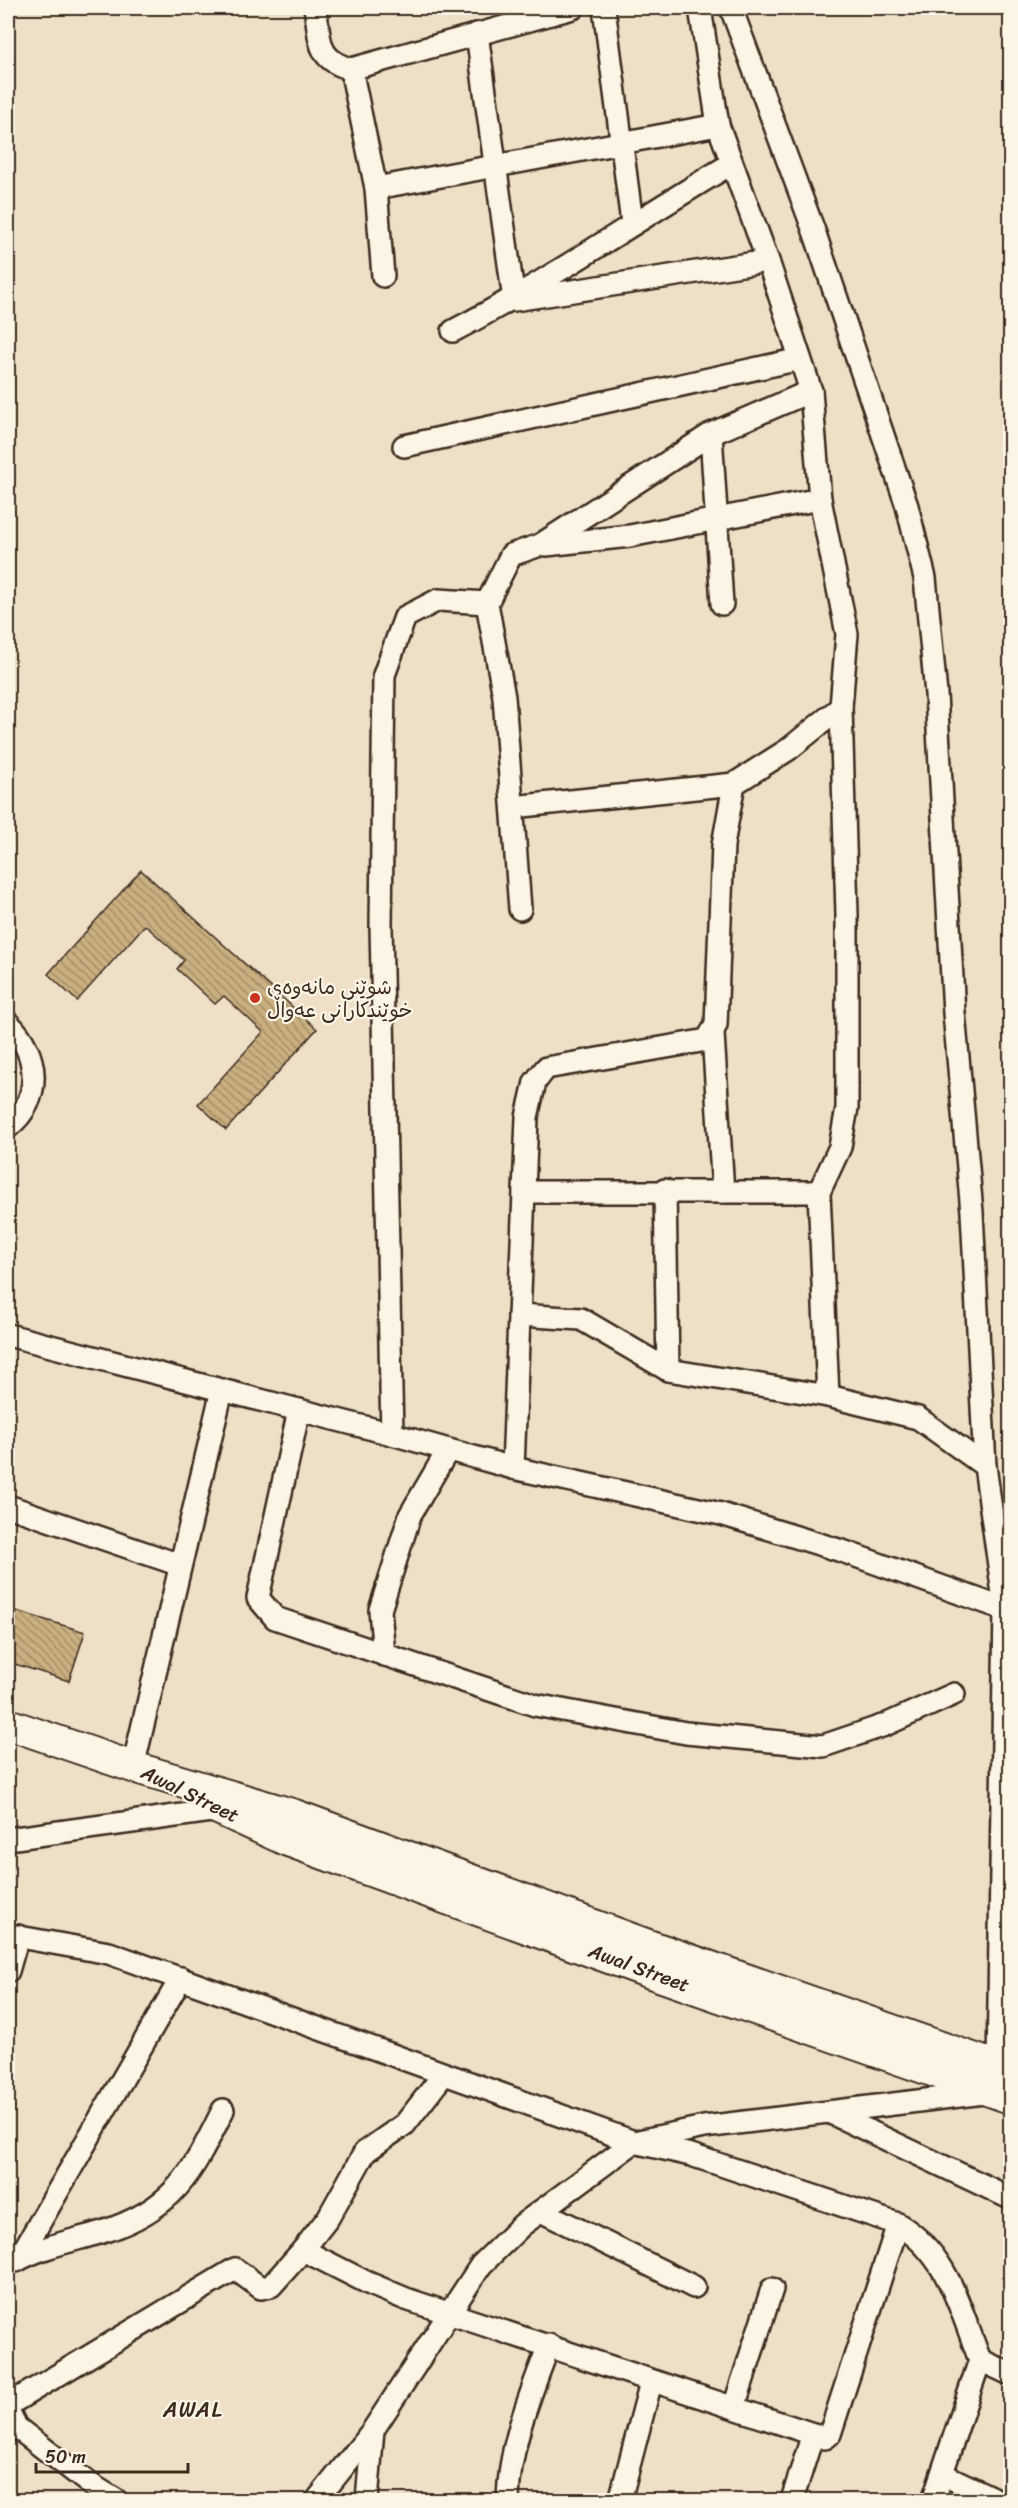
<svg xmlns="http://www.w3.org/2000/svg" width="1018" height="2508" viewBox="0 0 1018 2508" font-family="Sriracha,'Playpen Sans Arabic',sans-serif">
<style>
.building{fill:url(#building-back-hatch);stroke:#3b2a1e;stroke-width:1.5}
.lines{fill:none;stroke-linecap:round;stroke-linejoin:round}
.minor-casing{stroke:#3b2a1e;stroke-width:26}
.secondary-casing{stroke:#3b2a1e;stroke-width:34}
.minor{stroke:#fcf5e5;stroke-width:21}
.secondary{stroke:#fcf5e5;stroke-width:30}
.poi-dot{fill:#c8321e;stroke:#fcf5e5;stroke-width:2}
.labels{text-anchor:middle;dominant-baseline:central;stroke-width:4.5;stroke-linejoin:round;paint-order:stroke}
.poi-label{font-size:20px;fill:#3b2a1e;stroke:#fcf5e5;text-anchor:start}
.street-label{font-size:20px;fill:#3b2a1e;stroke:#fcf5e5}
.quarter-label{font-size:22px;letter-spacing:1.5px;fill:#3b2a1e;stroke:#fcf5e5}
</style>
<defs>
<pattern id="building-back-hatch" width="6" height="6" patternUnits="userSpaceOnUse" patternTransform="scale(1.5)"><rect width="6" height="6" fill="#caaf80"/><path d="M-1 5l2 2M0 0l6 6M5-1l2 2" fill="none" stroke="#a58f68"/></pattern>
</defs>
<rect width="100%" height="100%" fill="#ede0c7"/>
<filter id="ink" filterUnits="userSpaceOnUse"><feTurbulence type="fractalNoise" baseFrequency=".0167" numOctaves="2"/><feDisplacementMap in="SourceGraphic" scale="12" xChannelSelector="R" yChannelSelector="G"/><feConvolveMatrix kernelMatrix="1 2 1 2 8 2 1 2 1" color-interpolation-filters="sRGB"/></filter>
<g filter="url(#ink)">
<g class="building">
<path d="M141,870l176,159 -91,101 -28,-26 65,-72 -39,-36 -9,8 -38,-35 7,-9 -39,-35 -68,76 -29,-27z"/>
<path d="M13,1610l72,22 -16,49 -61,-19v-36z"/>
</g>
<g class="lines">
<defs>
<g id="minor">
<path d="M315,8c6,31 0,51 36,61l222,-61"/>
<path d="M604,8l28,215"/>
<path d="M700,8l18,117 50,136 43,130 9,108 27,135 -6,73 6,207v194l-7,39 -21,45 9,204"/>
<path d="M477,34l37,266 254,-39"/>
<path d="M351,69l25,119 7,88"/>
<path d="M376,188l342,-63"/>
<path d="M453,331c96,-50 185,-112 278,-167"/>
<path d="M711,434l11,170"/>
<path d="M404,446l396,-87"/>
<path d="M546,545l84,-9 190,-37"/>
<path d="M513,807l221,-23"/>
<path d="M520,909l-16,-212 -17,-94 24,-48 29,-10 171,-111 100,-43"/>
<path d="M8,1023c31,29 36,76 0,104"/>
<path d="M713,1034l10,158"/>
<path d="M665,1190l3,180"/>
<path d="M524,1192h295"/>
<path d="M519,1315l62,4 87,51 160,26 90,22 67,48"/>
<path d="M8,1335l384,99 121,34 208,46 124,38 165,59"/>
<path d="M299,1410l-41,188 17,20 260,87 151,28 137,13 62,-21 69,-31"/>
<path d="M392,1434l-11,-508 3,-251 21,-58 33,-17 49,3"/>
<path d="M513,1468l14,-351 8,-35 11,-14 161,-28 9,-15 7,-180 11,-61 55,-35 52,-42"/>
<path d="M8,1506l172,59"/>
<path d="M384,1655l-4,-45 30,-95 38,-65"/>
<path d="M133,1767l89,-377"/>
<path d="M8,1839l211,-29"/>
<path d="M8,1935l101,18 525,189 57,13 207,69c51,31 61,83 82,136l-47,140"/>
<path d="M8,1971l10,-35"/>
<path d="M831,2113l179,85"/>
<path d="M541,2211l153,76"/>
<path d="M303,2250l25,-32 37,-66 40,-28 39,-50"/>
<path d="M18,2260l163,-282"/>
<path d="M16,2261c27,-15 57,-20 86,-29 73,-23 90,-59 121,-122"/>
<path d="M980,2360l30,14"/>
<path d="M8,2405l227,-136 26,19 10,-2 32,-36 65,33 38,16 419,139 5,-4 68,-210"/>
<path d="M734,2407l38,-118"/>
<path d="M8,2410l8,17 74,57 26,16"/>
<path d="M942,2474l55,26"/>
<path d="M317,2500l56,-70 108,-165 41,-40 112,-83 70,-15 288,-35 6,-25 7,-459 -20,-142 -13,-254 -18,-199 -18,-319 -11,-116 -18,-72 -93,-275 -83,-223"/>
<path d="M367,2500l6,-70"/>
<path d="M508,2500c1,-55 22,-104 41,-155"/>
<path d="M620,2500l31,-118"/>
<path d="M792,2500l21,-66"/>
</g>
<g id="secondary">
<path d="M8,1724l125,43 162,48 356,131 359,125"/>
<path d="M214,1807l74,34 354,129 368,128"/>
</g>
</defs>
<use href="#minor" class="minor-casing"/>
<use href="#secondary" class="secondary-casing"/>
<use href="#minor" class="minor"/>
<use href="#secondary" class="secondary"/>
</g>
</g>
<circle class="poi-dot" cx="255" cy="998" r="6"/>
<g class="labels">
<g class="poi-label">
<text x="267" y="987">شوێنی مانەوەی<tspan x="267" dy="23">خوێندکارانی عەواڵ</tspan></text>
</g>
<g class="street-label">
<text transform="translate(190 1794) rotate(26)">Awal Street</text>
<text transform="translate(639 1968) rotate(20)">Awal Street</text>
</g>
<g class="quarter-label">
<text x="193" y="2409">AWAL</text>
</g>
</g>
<rect width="1018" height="2508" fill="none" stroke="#fcf5e5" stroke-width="30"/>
<rect x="15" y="15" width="988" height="2478" fill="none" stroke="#3b2a1e" stroke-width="2" filter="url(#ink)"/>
<path d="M36 2463v9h152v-9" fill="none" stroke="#3b2a1e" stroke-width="3"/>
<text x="45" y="2463" font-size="18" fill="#3b2a1e" stroke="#fcf5e5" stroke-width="4.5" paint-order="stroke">50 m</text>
</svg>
